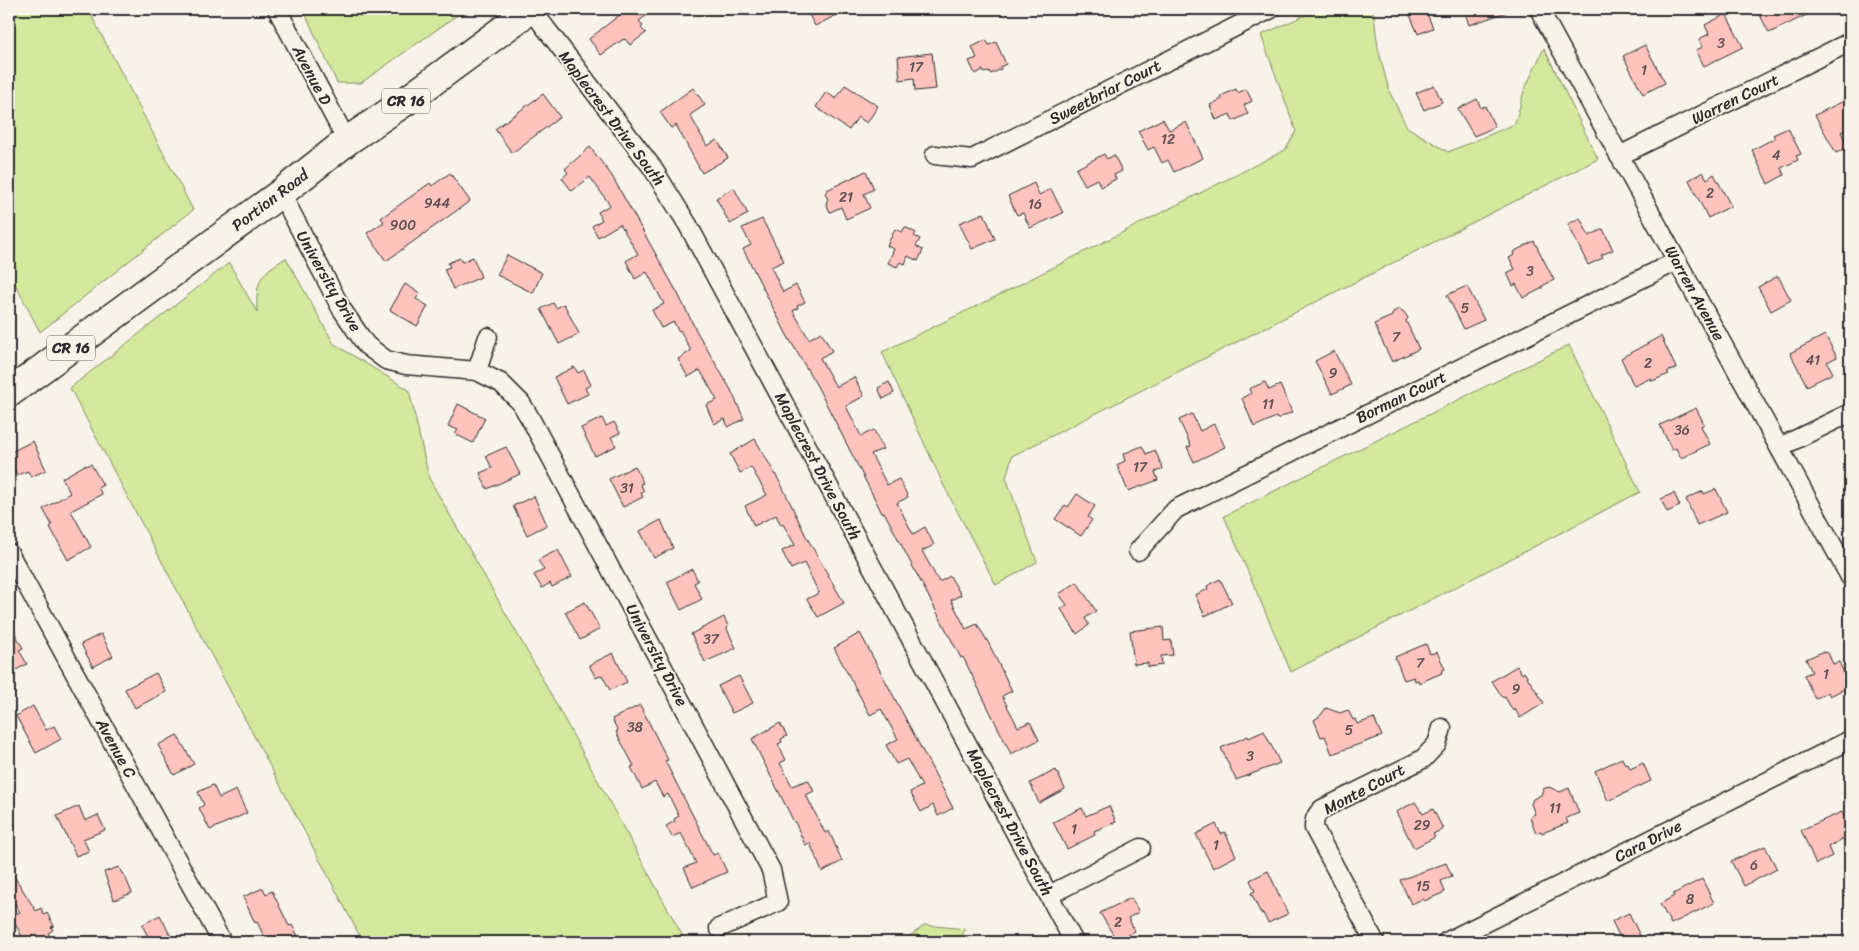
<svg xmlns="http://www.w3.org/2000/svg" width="1859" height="951" viewBox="0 0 1859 951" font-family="Sriracha,sans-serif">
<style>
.green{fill:#d4e99d;stroke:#808a64}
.building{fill:#ffc3be;stroke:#2b2b2b}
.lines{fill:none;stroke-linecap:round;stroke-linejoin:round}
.street-casing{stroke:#2b2b2b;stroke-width:21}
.primary-casing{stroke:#2b2b2b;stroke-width:31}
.street{stroke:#f7f3e8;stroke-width:18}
.primary{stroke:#f7f3e8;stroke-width:28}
.labels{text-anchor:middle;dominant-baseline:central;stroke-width:4;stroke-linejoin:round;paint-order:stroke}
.number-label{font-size:14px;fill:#605150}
.shield{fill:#f7f3e8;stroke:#686764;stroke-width:1}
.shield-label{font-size:15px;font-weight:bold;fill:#2b2b2b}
.street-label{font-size:16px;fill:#2b2b2b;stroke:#f7f3e8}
</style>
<rect width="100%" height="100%" fill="#f7f3e8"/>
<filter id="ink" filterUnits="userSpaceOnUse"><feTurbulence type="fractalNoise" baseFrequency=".02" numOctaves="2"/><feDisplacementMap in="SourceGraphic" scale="10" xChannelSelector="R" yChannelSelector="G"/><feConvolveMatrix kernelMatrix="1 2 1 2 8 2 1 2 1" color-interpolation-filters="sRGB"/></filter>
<g filter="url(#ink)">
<g class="green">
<path d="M9,9h79l105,201 -153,122 -31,-60z"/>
<path d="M303,9h163l-105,74h-24z"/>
<path d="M1319,9h54l5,39 11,43 18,36 41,25 67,-28 9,-33 20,-43 54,111 -586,297 -6,22 31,84 -41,23 -52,-99 -62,-134 117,-57 286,-145 11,-19 -35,-96z"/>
<path d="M286,258l48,86 75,46 20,88 103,182 154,282h-323l-293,-554 159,-125 28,49c-1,-32 2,-38 29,-54z"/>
<path d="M1569,345l71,147 -349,180 -67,-156z"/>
<path d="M925,925l41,4 -9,13h-55z"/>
</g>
<g class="building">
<path d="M627,9h28l-16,12 4,5 -2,2 5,5 -16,12 -5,-6 -3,1 -21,15 -12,-16z"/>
<path d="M806,9h42l-33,17z"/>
<path d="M1425,9l8,19 -15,6 -8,-19z"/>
<path d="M1464,9h46v2l-41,14z"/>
<path d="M1757,9h62l-50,24z"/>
<path d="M1726,14l17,33 -39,19 -8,-16 7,-3 -4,-8 10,-5 -4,-9z"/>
<path d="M986,40l3,5 7,-3 10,22 -6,3 1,2 -10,5 -2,-3 -5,2 -1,-3 -8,4 -6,-13 8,-3 -5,-11z"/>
<path d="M1645,45l20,38 -22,11 -20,-38z"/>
<path d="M932,53l4,36 -21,2 -1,-13 -14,2 -2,-23z"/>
<path d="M845,85l33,21 -11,17 -9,-6 -9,13 -33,-23 10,-15 10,7z"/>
<path d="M1434,85l8,17 -18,8 -8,-17z"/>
<path d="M693,88l12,17 -15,10 17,31 10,-6 11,18 -26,15 -26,-48 -5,3 -11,-16z"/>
<path d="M1236,89l2,4 8,-4 6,12 -8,4 4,9 -15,7 -3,-7 -14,6 -6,-15 12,-6 -1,-3z"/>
<path d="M543,94l17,23 -48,36 -17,-24z"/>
<path d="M1850,98v30l-9,4 7,15 -12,6 -21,-38z"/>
<path d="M1477,99l4,9 4,-2 10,21 -21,9 -16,-27z"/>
<path d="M1163,119l6,11 17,-8 17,36 -29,14 -6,-12 -6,3 -8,-16 -6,3 -10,-19z"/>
<path d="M1788,128l13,26 -5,2 2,4 -17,8 3,7 -16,9 -16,-34 23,-12 -2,-3z"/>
<path d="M590,147l22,29 28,50 38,68 19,38 34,58 13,29 -16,8 -3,-8 -11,5 -8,-19 11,-5 -17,-30 -12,7 -10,-18 13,-8 -11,-21 -2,1 -4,-9 -13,6 -9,-18 12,-6 -17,-32 -12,7 -9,-18 12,-7 -18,-30 -22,13 -6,-11 10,-6 -4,-8 12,-7 -20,-28 -18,14 -10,-13 6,-5 -3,-4z"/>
<path d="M1104,154l3,5 7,-4 8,16 -8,4 2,4 -15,8 -4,-8 -12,6 -9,-16z"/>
<path d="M866,171l8,18 -10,5 6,14 -24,11 -5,-12 -11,5 -4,-9 2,-4 -3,-5 2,-4z"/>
<path d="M1703,172l4,7 7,-5 17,32 -23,12 -19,-38z"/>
<path d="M450,173l20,28 -84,60 -19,-28 17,-11 -3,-4 49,-35 2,3z"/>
<path d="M1034,183l5,12 12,-6 12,24 -33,15 -7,-15 -6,2 -9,-19z"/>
<path d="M734,188l14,26 -18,10 -14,-26z"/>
<path d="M984,213l11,26 -23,10 -13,-26z"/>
<path d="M1580,218l9,18 14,-7 10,21 -12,5 2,3 -15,7 -20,-41z"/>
<path d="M762,219l22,42 -13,6 12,25 13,-7 9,17 -8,4 1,2 -5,3 16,28 12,-7 11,19 -12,7 16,29 18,-10 10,19 -18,10 15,30 13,-6 9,19 -12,5 16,31 12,-6 9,18 -11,6 16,31 12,-7 9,18 -12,6 17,31 11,-6 11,19 -10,5 15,29 11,-5 11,18 24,49 -10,5 16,31 12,-5 9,18 -28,14 -48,-97 -2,1 -77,-146 -2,1 -65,-127 -29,-49 -45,-88 8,-4 -9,-17z"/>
<path d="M905,227l11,6 -2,3 6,3 -4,7 7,4 -5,11 -10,-5 -3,8 -5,-2 -3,5 -9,-4 6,-14 -7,-3 8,-17 7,3z"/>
<path d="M1534,241l20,39 -12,6 1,2 -20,10 -7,-14 -3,2 -6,-13 8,-4 -6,-11 5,-3 -1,-3z"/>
<path d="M507,255l35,18 -9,20 -36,-18z"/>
<path d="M473,257l8,20 -28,12 -9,-20 6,-2 -2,-4 12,-5 2,4z"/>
<path d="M1778,276l13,24 -20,11 -13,-24z"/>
<path d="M405,284l15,9 -4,6 12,7 -11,20 -27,-16z"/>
<path d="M1467,286l17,34 -20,9 -17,-34z"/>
<path d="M553,303l3,5 8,-4 15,30 -20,10 -18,-35z"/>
<path d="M1399,309l5,3 4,6 -2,3 13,28 -27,13 -18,-38 18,-8 1,-4z"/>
<path d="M1825,335l12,22 -10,5 6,11 -26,13 -17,-33z"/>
<path d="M1661,336l15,32 -9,4 2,2 -17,7 -1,-3 -17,8 -13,-28z"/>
<path d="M1334,351l17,34 -19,9 -17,-33z"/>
<path d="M574,367l4,6 6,-3 7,15 -6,3 3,6 -21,10 -13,-27z"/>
<path d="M889,382l5,11 -11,6 -5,-11z"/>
<path d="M1265,382l4,8 11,-5 12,27 -15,7 -1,-2 -22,10 -12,-29 9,-5 -2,-4z"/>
<path d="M458,404l27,14 -12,25 -18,-9 3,-4 -10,-4z"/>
<path d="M1696,408l8,16 -3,2 9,18 -29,14 -5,-10 -4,2 -12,-25z"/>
<path d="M1192,414l8,17 14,-7 11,23 -31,15 -7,-15 4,-1 -12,-26z"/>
<path d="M602,418l4,8 8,-4 6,11 -9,4 5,9 -21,10 -14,-28z"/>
<path d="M755,439l27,47 24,50 38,67 -26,14 -11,-18 12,-6 -15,-30 -13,6 -9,-18 13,-6 -12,-21 -2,1 -5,-10 -22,11 -9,-20 22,-11 -16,-28 -11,6 -10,-19z"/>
<path d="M33,441l13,29 -15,7 -3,-6 -11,4 -8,-17v-5z"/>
<path d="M1142,446l4,8 9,-4 8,19 -8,3 3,8 -30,11 -11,-26 8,-4 -2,-7z"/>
<path d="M506,447l14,27 -33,15 -7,-16 12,-5 -6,-12z"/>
<path d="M91,464l12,21 -5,3 4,6 -31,17 20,36 -23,13 -18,-33 2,-2 -9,-16 27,-16 -8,-15 23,-13 1,1z"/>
<path d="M635,466l8,17 -3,1 4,7 -3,2 2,4 -20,10 -14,-28z"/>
<path d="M1716,489l11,23 -30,13 -11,-26 17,-8 1,3z"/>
<path d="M1674,493l6,13 -13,6 -6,-13z"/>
<path d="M1077,494l18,12 -7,11 4,3 -11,16 -26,-17 10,-14 3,2z"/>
<path d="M534,496l13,29 -20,10 -14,-29z"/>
<path d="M661,520l12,28 -19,10 -14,-27z"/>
<path d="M558,550l14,27 -20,10 -2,-4 -8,5 -8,-13 10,-5 -6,-10z"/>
<path d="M692,569l6,12 -4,2 8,16 -21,11 -14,-28z"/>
<path d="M1220,579l12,24 -27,13 -10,-21 13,-6 -1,-3z"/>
<path d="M1077,582l19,29 -11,7 4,7 -12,9 -16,-25 6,-4 -8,-11z"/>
<path d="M585,602l15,27 -20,11 -15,-28z"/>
<path d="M724,617l4,9 -1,3 9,19 -31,14 -14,-28z"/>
<path d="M9,623l14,25 -4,2 8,14 -18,10z"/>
<path d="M1163,627l1,14 7,-1 2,15 -12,1 1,9 -14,2v-4l-14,1 -4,-33z"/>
<path d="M860,633l93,175 -15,8 -5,-11 -12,7 -11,-20 12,-6 -15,-27 -11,5 -10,-19 12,-6 -17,-30 -11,6 -36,-67z"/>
<path d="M101,634l12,22 -20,11 -12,-23z"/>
<path d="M1426,644l4,10 7,-2 8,17 -4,2 1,2 -23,10 -1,-3 -3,1 -1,-4 -10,3 -9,-23z"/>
<path d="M1822,652l6,1 5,11 6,-2 11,24 -20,10 -2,-4 -13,7 -11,-24 8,-3 -6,-13z"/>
<path d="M613,653l14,29 -17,8 -8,-15 -6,3 -7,-13z"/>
<path d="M1517,666l5,8 2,-2 20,31 -24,15 -5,-9 -2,2 -8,-14 -2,1 -11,-17z"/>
<path d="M156,673l10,19 -31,16 -10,-19z"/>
<path d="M739,676l14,27 -21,10 -14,-27z"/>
<path d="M640,705l28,55 -3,1 48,94 5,-2 9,19 -34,15 -9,-19 12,-5 -15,-30 -9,4 -6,-11 9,-5 -1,-2 5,-3 -11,-22 -5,3 -8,-15 -13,7 -11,-22 3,-1 -18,-34 2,-1 -6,-12z"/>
<path d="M33,706l13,24 8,-4 7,13 -25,14 -20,-37z"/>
<path d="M1326,708l14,5 8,-3 5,10 2,-1 2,5 17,-6 8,18 -50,18 -7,-18 -4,1 -7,-17 6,-4z"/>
<path d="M780,723l7,13 -6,3 1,3 -4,2 8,16 -6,3 12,23 16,-6 6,11 -8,4 19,38 4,-2 13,30 -20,11 -12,-29 -5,2 -10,-23h-1l-42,-83z"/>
<path d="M1264,731l16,32 -44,17 -15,-32 27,-12 1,2z"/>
<path d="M177,735l17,29 -20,11 -16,-30z"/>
<path d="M1622,758l3,7 3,-1 2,5 13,-6 8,18 -43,20 -13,-30z"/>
<path d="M1056,770l9,19 -26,14 -9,-20z"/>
<path d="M213,785l6,13 17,-8 11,23 -37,17 -11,-22 5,-3 -6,-13z"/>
<path d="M1549,787l11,5 9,-4 10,25 -13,5 2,5 -26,10 -1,-2 -5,2 -6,-16 5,-3 -4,-10 2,-5 8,-4 2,-6z"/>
<path d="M1415,802l8,12 10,-5 10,20 -10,5 2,3 -21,11 -18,-36z"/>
<path d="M79,806l6,15 13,-6 7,15 -22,9 6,12 -13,5 -19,-40z"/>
<path d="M1109,806l7,16 -22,9 1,4 -28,14 -14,-27 29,-14 4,8z"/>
<path d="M1842,812l8,18v5l-22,12 4,9 -16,8 -15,-34z"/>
<path d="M1216,824l5,10 4,-2 11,24 -23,12 -17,-34z"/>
<path d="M1765,846l12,23 -33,17 -13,-25z"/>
<path d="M1446,863l6,13 -11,5 4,11 -21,9 -1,-2 -12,5 -11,-24z"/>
<path d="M119,867l3,7h2l8,19 -18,7 -10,-28z"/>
<path d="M9,868l27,43 5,-3 3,7 3,-2 7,13 -3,1 2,3 -5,3 5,9h-28l-14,-26 9,-4 -11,-18z"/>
<path d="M1268,871l20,43 -20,9 -5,-10 -2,1 -10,-21 4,-2 -5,-11z"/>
<path d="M1702,879l12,24 -43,21 -11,-20 14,-8 -1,-2z"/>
<path d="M263,888l3,6 6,-3 17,35 3,-1 9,17h-34l-10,-20 -2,1 -12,-26z"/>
<path d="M1131,898l8,14 -11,6 7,13 -18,10 -17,-28z"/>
<path d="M1629,913l14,29h-21l-10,-21z"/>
<path d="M160,915l11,22 -10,5h-10l-9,-17z"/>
</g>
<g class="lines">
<defs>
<g id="street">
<path d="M277,9l70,132"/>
<path d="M531,9l121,158 36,58 386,717"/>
<path d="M1539,9l311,568"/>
<path d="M935,155l37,4 299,-150"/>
<path d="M1619,156l231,-114"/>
<path d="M281,193l60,115 25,37 20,15 20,5 71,6 24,12 20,20 9,15 241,452 7,32 -59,26"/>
<path d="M477,371l11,-34"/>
<path d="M1780,447l70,-34"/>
<path d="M1138,551l38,-42 501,-248"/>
<path d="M9,553l213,389"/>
<path d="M1049,895l92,-47"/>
<path d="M1375,942l-61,-114c0,-9 2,-13 8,-19l101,-50 14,-15 5,-16"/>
<path d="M1446,942l404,-202"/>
</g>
<path id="primary" d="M9,393l272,-200 66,-52 59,-40 125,-92"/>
</defs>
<use href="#street" class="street-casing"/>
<use href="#primary" class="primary-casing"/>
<use href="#street" class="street"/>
<use href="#primary" class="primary"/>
</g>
</g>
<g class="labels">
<g class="number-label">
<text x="1721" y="43">3</text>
<text x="916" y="67">17</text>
<text x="1644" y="70">1</text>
<text x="1168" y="139">12</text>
<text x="1776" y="155">4</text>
<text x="1710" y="193">2</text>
<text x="846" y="197">21</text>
<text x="437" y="203">944</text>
<text x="1035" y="204">16</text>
<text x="403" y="225">900</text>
<text x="1530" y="271">3</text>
<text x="1465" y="308">5</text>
<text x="1396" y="337">7</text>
<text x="1813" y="360">41</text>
<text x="1648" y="363">2</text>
<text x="1333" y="373">9</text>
<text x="1268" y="404">11</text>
<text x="1682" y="430">36</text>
<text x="1140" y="467">17</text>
<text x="627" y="488">31</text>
<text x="711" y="639">37</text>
<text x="1420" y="663">7</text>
<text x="1826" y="674">1</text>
<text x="1516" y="689">9</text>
<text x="635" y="727">38</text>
<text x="1349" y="730">5</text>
<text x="1250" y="756">3</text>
<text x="1555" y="808">11</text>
<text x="1422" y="825">29</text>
<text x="1074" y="829">1</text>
<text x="1216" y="845">1</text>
<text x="1754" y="865">6</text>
<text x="1423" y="886">15</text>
<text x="1690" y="899">8</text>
<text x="1118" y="922">2</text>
</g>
<g class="shield">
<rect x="382" y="88.5" width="48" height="25" rx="4"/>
<rect x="47" y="335.5" width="48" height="25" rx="4"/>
</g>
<g class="shield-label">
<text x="406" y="101">CR 16</text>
<text x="71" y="348">CR 16</text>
</g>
<g class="street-label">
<text transform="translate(312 75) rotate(62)">Avenue D</text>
<text transform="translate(1105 92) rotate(-27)">Sweetbriar Court</text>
<text transform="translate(1735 99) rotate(-26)">Warren Court</text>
<text transform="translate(612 118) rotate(53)">Maplecrest Drive South</text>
<text transform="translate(270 200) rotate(-37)">Portion Road</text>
<text transform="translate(329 281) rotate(60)">University Drive</text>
<text transform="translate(1695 293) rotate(61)">Warren Avenue</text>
<text transform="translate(1401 397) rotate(-26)">Borman Court</text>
<text transform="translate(818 466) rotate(62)">Maplecrest Drive South</text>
<text transform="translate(657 655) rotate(62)">University Drive</text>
<text transform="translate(116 748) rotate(61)">Avenue C</text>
<text transform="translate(1364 789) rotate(-28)">Monte Court</text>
<text transform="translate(1010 822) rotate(62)">Maplecrest Drive South</text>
<text transform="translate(1648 841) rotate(-27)">Cara Drive</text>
</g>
</g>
<rect width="1859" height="951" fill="none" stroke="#f7f3e8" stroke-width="30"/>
<rect x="15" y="15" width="1829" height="921" fill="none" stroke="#2b2b2b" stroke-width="2" filter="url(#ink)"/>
</svg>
